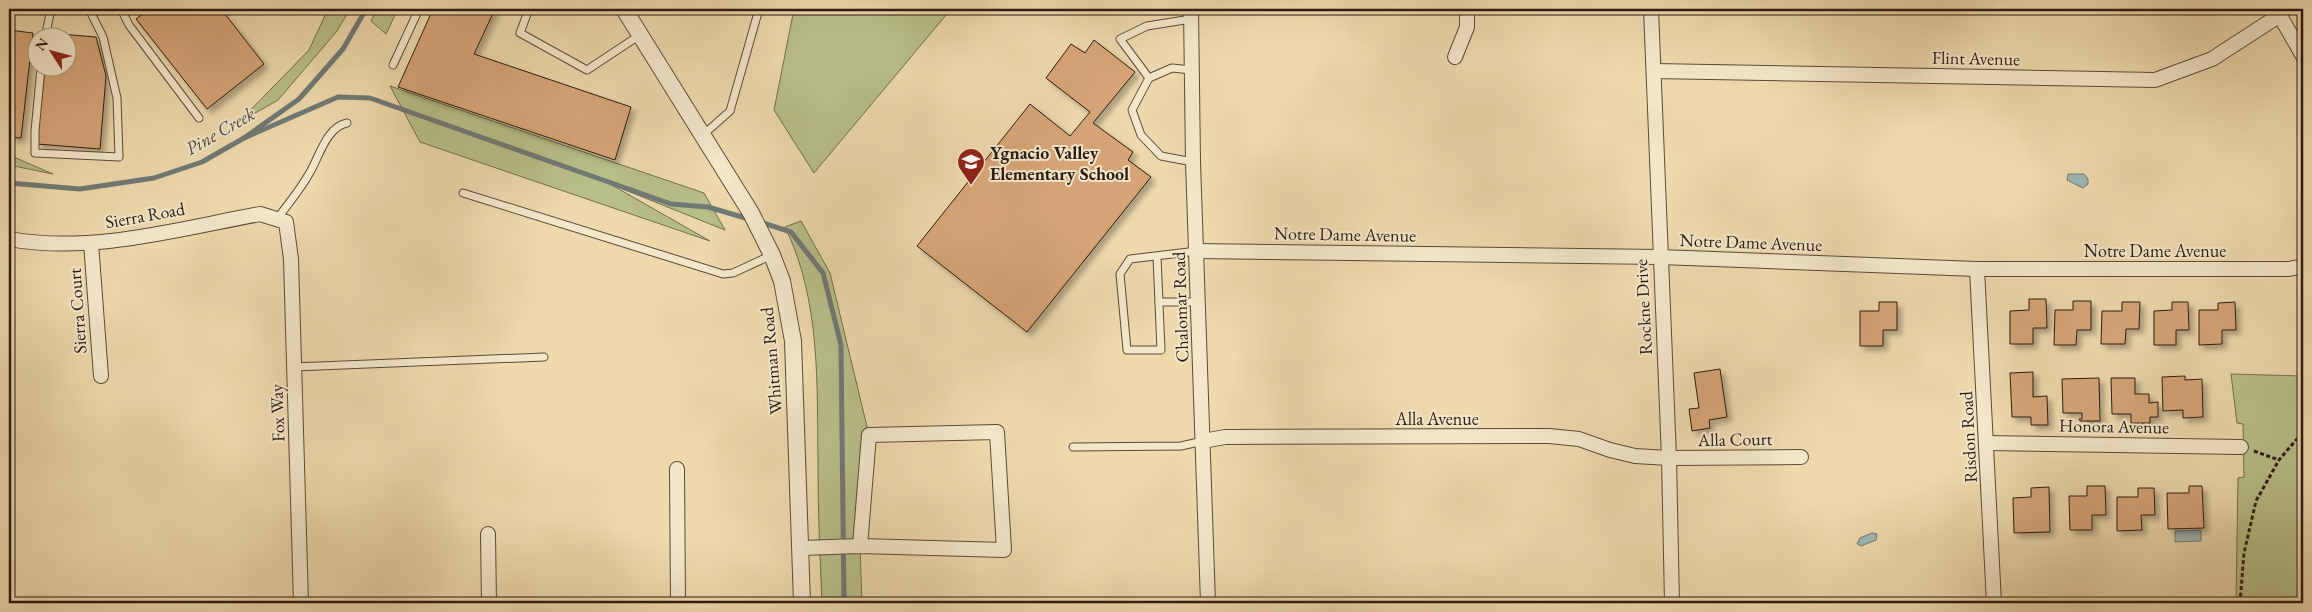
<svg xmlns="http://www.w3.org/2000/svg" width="2312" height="612" viewBox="0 0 2312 612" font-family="'EB Garamond',serif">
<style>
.green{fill:#b8bf89;stroke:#726d4e}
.water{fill:#9eb7b5;stroke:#707975}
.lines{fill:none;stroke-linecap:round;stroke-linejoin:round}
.stream{stroke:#707975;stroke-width:5}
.building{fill:#d6a477;stroke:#2c1b14;filter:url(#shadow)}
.service-casing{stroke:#5c4a3a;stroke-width:9}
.minor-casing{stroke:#5c4a3a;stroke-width:16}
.tertiary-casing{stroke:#5c4a3a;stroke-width:18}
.path{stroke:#2c1b14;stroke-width:3;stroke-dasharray:4 2.5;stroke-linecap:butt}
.service{stroke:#f3e6c9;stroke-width:7}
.minor{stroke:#f3e6c9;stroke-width:14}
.tertiary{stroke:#f3e6c9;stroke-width:16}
.labels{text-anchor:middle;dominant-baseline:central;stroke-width:4;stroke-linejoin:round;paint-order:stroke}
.street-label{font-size:18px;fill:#2c1b14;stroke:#f3e6c9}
.poi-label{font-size:18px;font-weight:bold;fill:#2c1b14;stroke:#f3e6c9;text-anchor:start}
.water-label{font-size:19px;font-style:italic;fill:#4e4a44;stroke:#f3e6c9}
</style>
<defs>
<filter id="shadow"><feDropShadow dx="4.5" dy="4.5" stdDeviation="2.5" flood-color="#0004"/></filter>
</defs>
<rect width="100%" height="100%" fill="#edd9ac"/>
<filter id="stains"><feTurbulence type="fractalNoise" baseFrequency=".004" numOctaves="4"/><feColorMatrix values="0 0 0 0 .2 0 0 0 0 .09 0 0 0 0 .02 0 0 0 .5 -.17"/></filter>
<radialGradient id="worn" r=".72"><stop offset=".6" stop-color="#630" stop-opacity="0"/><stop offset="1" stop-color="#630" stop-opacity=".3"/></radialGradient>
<g class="green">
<path d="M328,9h22l-13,22 -59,69 -40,23 71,-73z"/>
<path d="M377,9h21l-12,25 -15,-13z"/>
<path d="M794,9h157l-137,164 -40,-63z"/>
<path d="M390,86l314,107 21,37 -115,-46 100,57 -290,-99z"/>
<path d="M9,155l44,19 -44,-9z"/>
<path d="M801,221l29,52 39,162 -9,111 2,57h-40c-2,-45 -4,-91 -4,-137 -1,-80 3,-166 -33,-239z"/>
<path d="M2231,374l72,2v227h-67l2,-125 6,-1 -1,-53 -6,-1z"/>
</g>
<g class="water">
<path d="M2068,174h16l4,5v5l-5,4 -16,-8z"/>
<path d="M2201,530v11l-26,1v-11z"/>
<path d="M1872,533l5,1 -1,6 -15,6 -4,-2 3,-6z"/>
</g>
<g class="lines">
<g class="stream">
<path d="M244,138l94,-41 32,1 301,106 37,3 41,12"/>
<path d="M9,183l71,6 74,-11 48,-16 42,-24 55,-39 44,-50 23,-40"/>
<path d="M760,222l31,10 32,41 18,72 3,258"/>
</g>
</g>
<g class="building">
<path d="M149,9h72l43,55 -57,45 -71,-90z"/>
<path d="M433,9h62l-21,45 157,53 -16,53 -217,-73z"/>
<path d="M9,30l24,3 -12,105 -12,-1z"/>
<path d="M48,33l48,4 10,39 -6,73 -63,-5 8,-76h23v-30h-21z"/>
<path d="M1094,40l41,32 -42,51 40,29 -5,8 23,17 -124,155 -110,-86 113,-142 40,32 20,-24 -44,-34 25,-34 14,9z"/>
<path d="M2029,299h17l1,29h-14v16h-23v-33l19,-1z"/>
<path d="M2073,301h18v29h-14l-1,15h-22l1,-35h18z"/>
<path d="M1879,302h18v28h-14v16h-23v-35h19z"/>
<path d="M2122,302h18l-1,27h-13l-1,15h-24l1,-33h20z"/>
<path d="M2172,302h16l1,28h-13v15h-22v-34l18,-1z"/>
<path d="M2235,302l1,28h-14v14l-23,1v-35h19v-7z"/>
<path d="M1720,369l7,48 -18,3 1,8 -18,3 -3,-22 10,-1 -5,-35z"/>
<path d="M2033,372v25l14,-1 1,29h-17v-8h-19l-2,-44z"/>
<path d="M2185,376v4l17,-1 1,38 -20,1v-8l-20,1 -1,-34z"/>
<path d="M2099,378l1,43h-20l-1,-2h3v-6h-19l-1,-34z"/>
<path d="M2111,378h24v16h14v9l9,-1v15h-8v6h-19v-9h-19z"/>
<path d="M2087,486h18l1,29h-14v15h-22l-1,-34h18z"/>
<path d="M2189,486h13l2,42 -36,1 -1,-36h22z"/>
<path d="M2049,487l1,45 -36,1 -1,-35 18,-1v-9z"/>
<path d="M2138,488h16l1,27h-14l1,15 -25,1v-34h21z"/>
</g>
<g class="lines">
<defs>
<g id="service">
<path d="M121,9l8,16 70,93"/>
<path d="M529,9l-9,24 67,37 53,-35"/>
<path d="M746,9l13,2"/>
<path d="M45,38l6,-29"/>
<path d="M393,65l26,-56"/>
<path d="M41,68l-6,63v22l84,4 -2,-59 -14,-61 -14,-28"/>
<path d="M1192,70l-20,-2 -23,10 -17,32 9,25 20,21 32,6"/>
<path d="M1149,78l-29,-39 27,-13 44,-7"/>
<path d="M703,135l27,-24 29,-102"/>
<path d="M463,193l260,81 10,-1 39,-18"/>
<path d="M277,219c11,-15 23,-29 32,-45 10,-16 17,-47 38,-51"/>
<path d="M1157,257l4,93h-34l-7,-76 10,-15 67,-8"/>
<path d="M1159,302h39"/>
<path d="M294,367l250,-10"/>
<path d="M1073,447l108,-1 22,-5"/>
</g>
<g id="minor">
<path d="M1191,9l2,153 15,441"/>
<path d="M1651,9l18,449 3,145"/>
<path d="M2276,9l27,47"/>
<path d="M1455,57l12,-30v-18"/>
<path d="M1654,71l501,9 57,-21 68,-44"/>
<path d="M9,239c83,15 169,-10 251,-25l26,8 5,37 10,344"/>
<path d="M91,243l10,133"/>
<path d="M1197,251l463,6 317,12h312l14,-3"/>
<path d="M1977,269l17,334"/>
<path d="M1203,441l22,-4 324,-1 30,3 31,11 25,6 34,2 132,-1"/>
<path d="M1987,443l254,4"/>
<path d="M677,469l1,134"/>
<path d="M488,534l1,69"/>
<path d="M801,548l59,-2 144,4 -7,-118 -128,3 -9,111"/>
</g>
<path id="tertiary" d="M624,9l127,204 21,42 10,26 11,60 9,262"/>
</defs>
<use href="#service" class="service-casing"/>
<use href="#minor" class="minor-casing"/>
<use href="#tertiary" class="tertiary-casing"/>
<g class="path">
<path d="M2254,451l25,9"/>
<path d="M2240,603l4,-50 12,-52 23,-41 17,-20 7,-5"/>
</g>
<use href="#service" class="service"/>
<use href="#minor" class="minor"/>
<use href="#tertiary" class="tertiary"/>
</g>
<defs>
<symbol id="school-pin" viewBox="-11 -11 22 30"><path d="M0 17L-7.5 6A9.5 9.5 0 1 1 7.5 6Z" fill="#8f2418" stroke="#f3e6c9"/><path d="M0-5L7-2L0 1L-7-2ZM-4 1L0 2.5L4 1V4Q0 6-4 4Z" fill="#fff"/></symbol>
</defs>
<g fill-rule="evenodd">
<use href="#school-pin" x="955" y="146" width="32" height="43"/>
</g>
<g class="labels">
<g class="street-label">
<text transform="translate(1976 58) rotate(1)">Flint Avenue</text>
<text transform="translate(145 215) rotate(-10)">Sierra Road</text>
<text transform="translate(1345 234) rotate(1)">Notre Dame Avenue</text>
<text transform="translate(1751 242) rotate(2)">Notre Dame Avenue</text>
<text x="2155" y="250">Notre Dame Avenue</text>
<text transform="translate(1180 307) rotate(-92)">Chalomar Road</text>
<text transform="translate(1643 307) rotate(-93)">Rockne Drive</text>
<text transform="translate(77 311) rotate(-94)">Sierra Court</text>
<text transform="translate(771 361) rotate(-95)">Whitman Road</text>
<text transform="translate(277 413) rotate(-92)">Fox Way</text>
<text x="1437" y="418">Alla Avenue</text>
<text transform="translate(2114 426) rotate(1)">Honora Avenue</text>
<text transform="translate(1968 437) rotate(-93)">Risdon Road</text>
<text transform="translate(1735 439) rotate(-1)">Alla Court</text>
</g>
<g class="poi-label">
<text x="990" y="152">Ygnacio Valley<tspan x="990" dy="21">Elementary School</tspan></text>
</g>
<g class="water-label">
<text transform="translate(220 131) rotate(-30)">Pine Creek</text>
</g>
</g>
<rect width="2312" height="612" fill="none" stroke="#edd9ac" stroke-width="30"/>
<rect x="10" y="10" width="2292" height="592" fill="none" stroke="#2c1b14" stroke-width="2.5"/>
<rect x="15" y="15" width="2282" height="582" fill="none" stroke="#2c1b14"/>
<g transform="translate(52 52) rotate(306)"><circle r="24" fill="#f3e6c9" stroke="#a39581"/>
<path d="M0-4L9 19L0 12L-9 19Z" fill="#8f2418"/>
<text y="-8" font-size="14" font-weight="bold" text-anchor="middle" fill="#2c1b14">N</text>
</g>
<rect width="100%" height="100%" filter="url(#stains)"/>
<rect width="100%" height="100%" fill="url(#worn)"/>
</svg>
